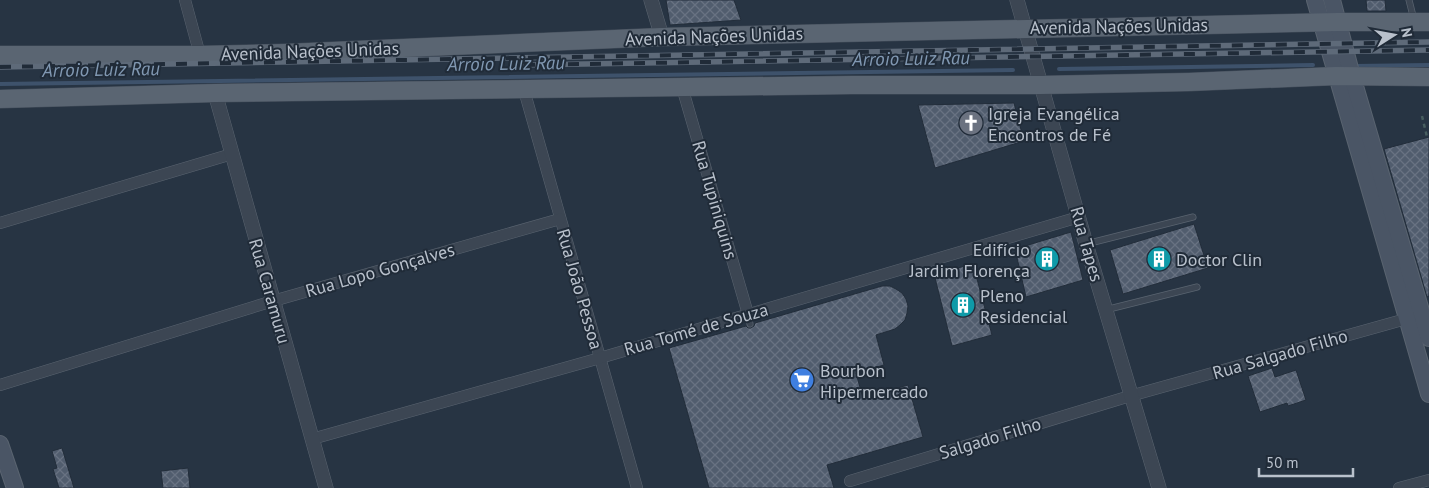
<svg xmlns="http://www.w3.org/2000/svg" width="1429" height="488" viewBox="0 0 1429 488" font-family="'PT Sans',sans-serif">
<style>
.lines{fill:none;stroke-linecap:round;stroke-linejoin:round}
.stream{stroke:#3e526b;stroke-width:4}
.building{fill:url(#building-cross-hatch);stroke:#222d3a}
.service-casing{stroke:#5a6470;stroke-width:7}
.minor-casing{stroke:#5a6470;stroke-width:12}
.tertiary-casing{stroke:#5a6470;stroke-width:15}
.secondary-casing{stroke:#5a6470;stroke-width:18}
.primary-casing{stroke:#454f5c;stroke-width:19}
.path{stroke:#485e60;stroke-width:2.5;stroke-dasharray:4 4;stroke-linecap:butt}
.service{stroke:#3c4653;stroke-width:5.5}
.minor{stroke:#3c4653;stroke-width:11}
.tertiary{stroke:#3c4653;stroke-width:14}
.secondary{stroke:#4a5565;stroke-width:16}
.primary{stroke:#5a6572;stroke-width:18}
.rail-casing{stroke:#5e6a79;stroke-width:5.5}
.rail{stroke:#202b38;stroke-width:4;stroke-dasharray:11;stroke-linecap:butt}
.labels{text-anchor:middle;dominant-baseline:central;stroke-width:4;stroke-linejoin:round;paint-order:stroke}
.street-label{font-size:18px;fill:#b9c1cc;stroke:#202b38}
.poi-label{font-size:18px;fill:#b9c1cc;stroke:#202b38;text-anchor:start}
.water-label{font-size:19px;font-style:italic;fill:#8198b2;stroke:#202b38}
</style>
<defs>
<pattern id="building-cross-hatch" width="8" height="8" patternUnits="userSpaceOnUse" patternTransform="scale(1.25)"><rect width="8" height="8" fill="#515d6e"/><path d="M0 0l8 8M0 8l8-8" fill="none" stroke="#687282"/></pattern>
</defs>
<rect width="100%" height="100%" fill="#273443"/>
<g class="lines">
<g class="stream">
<path d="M1354,66l75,-1"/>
<path d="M1059,69l254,-4"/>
<path d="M0,84l1013,-14"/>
</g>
</g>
<g class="building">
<path d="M666,0h68l7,20 -71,5z"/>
<path d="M1366,0h19l1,11h-19z"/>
<path d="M1014,103l10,38 -89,27 -17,-63z"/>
<path d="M1429,137v159l-2,1 -43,-148z"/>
<path d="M1194,224l14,44 -85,26 -13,-44z"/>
<path d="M1071,232l12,48 -57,17 -11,-48z"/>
<path d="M973,264l19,71 -40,11 -18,-72z"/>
<path d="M882,286h8l6,3 6,4 4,6 2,7 -1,7 -2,7 -5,5 -5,4 -19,6 8,30 -28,8 7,25 45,-13 15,52 -96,28 7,23h-125l-40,-140 77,-22 2,2h3l3,-2 1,-3z"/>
<path d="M1272,368l3,9 21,-7 10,30 -18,6 -1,-3 -27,9 -12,-36z"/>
<path d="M62,448l12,40h-15l-6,-19 4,-1 -5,-17z"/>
<path d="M188,468l2,20h-27l-2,-17z"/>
</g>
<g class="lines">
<defs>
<g id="service">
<path d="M1409,0l5,20"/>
<path d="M1086,244l107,-27"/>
<path d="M1105,310l92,-23"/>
<path d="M748,314l2,10"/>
</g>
<g id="minor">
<path d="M185,0l15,55"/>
<path d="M682,87l66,227"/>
<path d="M524,90l113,398"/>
<path d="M0,223l232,-69"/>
<path d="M0,385l273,-84 287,-82"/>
<path d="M312,439l288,-81 479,-141"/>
<path d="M850,481l280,-85 283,-79"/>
<path d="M1399,488l30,-8"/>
</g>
<g id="tertiary">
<path d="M651,0l11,37"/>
<path d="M1017,0l69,244 73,244"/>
<path d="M215,93l111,395"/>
</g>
<g id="secondary">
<path d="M1315,0l114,394"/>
<path d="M1332,0l20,76 77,262"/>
<path d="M0,444l15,44"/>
</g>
<g id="primary">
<path d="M0,55h200l85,-2 377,-16 676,-15h91"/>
<path d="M0,99l215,-6 637,-8h189l148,-3 147,-6 93,1"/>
</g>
</defs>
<use href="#service" class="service-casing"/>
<use href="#minor" class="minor-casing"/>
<use href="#tertiary" class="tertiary-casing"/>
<use href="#secondary" class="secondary-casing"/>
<use href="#primary" class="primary-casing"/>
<path class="path" d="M1422,116l5,21"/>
<use href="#service" class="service"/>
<use href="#minor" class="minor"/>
<use href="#tertiary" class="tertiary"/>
<use href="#secondary" class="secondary"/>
<use href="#primary" class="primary"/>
<defs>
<g id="rail">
<path d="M524,65l905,-15"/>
<path d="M0,67l1429,-25"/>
</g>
</defs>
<use href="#rail" class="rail-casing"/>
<use href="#rail" class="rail"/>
</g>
<defs>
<symbol id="church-disc" viewBox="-11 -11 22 22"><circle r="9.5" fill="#6b7280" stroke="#202b38"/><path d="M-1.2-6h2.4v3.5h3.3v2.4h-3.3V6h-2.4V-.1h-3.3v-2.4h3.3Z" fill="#fff"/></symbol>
<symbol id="building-disc" viewBox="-11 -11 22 22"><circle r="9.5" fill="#0f9aa8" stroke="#202b38"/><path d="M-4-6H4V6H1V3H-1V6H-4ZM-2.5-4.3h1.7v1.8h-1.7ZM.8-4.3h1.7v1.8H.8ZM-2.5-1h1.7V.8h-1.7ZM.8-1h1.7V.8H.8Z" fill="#fff"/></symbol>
<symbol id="supermarket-disc" viewBox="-11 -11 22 22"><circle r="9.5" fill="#3f7fe0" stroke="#202b38"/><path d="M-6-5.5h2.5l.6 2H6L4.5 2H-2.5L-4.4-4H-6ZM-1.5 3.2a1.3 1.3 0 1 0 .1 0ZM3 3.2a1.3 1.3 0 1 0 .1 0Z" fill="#fff"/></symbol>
</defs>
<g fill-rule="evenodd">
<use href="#church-disc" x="957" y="109" width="28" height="28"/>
<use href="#building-disc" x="1033" y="245" width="28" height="28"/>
<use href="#building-disc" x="1145" y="245" width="28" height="28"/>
<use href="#building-disc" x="949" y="291" width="28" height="28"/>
<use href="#supermarket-disc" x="788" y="366" width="28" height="28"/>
</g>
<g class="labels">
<g class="street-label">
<text transform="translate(1119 26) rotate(-1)">Avenida Nações Unidas</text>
<text transform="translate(714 36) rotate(-2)">Avenida Nações Unidas</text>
<text transform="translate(310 51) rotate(-2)">Avenida Nações Unidas</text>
<text transform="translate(715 200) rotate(74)">Rua Tupiniquins</text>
<text transform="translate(1087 244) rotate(74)">Rua Tapes</text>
<text transform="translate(380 270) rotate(-16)">Rua Lopo Gonçalves</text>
<text transform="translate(580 289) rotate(74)">Rua João Pessoa</text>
<text transform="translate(270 291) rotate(74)">Rua Caramuru</text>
<text transform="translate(696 329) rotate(-16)">Rua Tomé de Souza</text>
<text transform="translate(1280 354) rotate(-16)">Rua Salgado Filho</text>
<text transform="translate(990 438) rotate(-17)">Salgado Filho</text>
</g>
<g class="poi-label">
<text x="988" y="113">Igreja Evangélica<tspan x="988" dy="21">Encontros de Fé</tspan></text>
<text x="1030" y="249" text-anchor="end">Edifício<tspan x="1030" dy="21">Jardim Florença</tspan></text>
<text x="1176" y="259">Doctor Clin</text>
<text x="980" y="295">Pleno<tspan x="980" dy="21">Residencial</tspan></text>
<text x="820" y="370">Bourbon<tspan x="820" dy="21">Hipermercado</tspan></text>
</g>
<g class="water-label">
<text transform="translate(911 58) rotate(-1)">Arroio Luiz Rau</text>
<text transform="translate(506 63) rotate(-1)">Arroio Luiz Rau</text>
<text transform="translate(101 69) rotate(-1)">Arroio Luiz Rau</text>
</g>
</g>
<g transform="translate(1394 35) rotate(79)" stroke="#202b38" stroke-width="4" paint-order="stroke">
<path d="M0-4L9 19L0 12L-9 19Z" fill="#b9c1cc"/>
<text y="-8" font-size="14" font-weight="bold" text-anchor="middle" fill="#b9c1cc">N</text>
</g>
<path d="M1259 468v8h94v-8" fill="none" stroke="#b9c1cc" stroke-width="2.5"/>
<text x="1266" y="468" font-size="15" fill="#b9c1cc" stroke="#202b38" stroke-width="4" paint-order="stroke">50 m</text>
</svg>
